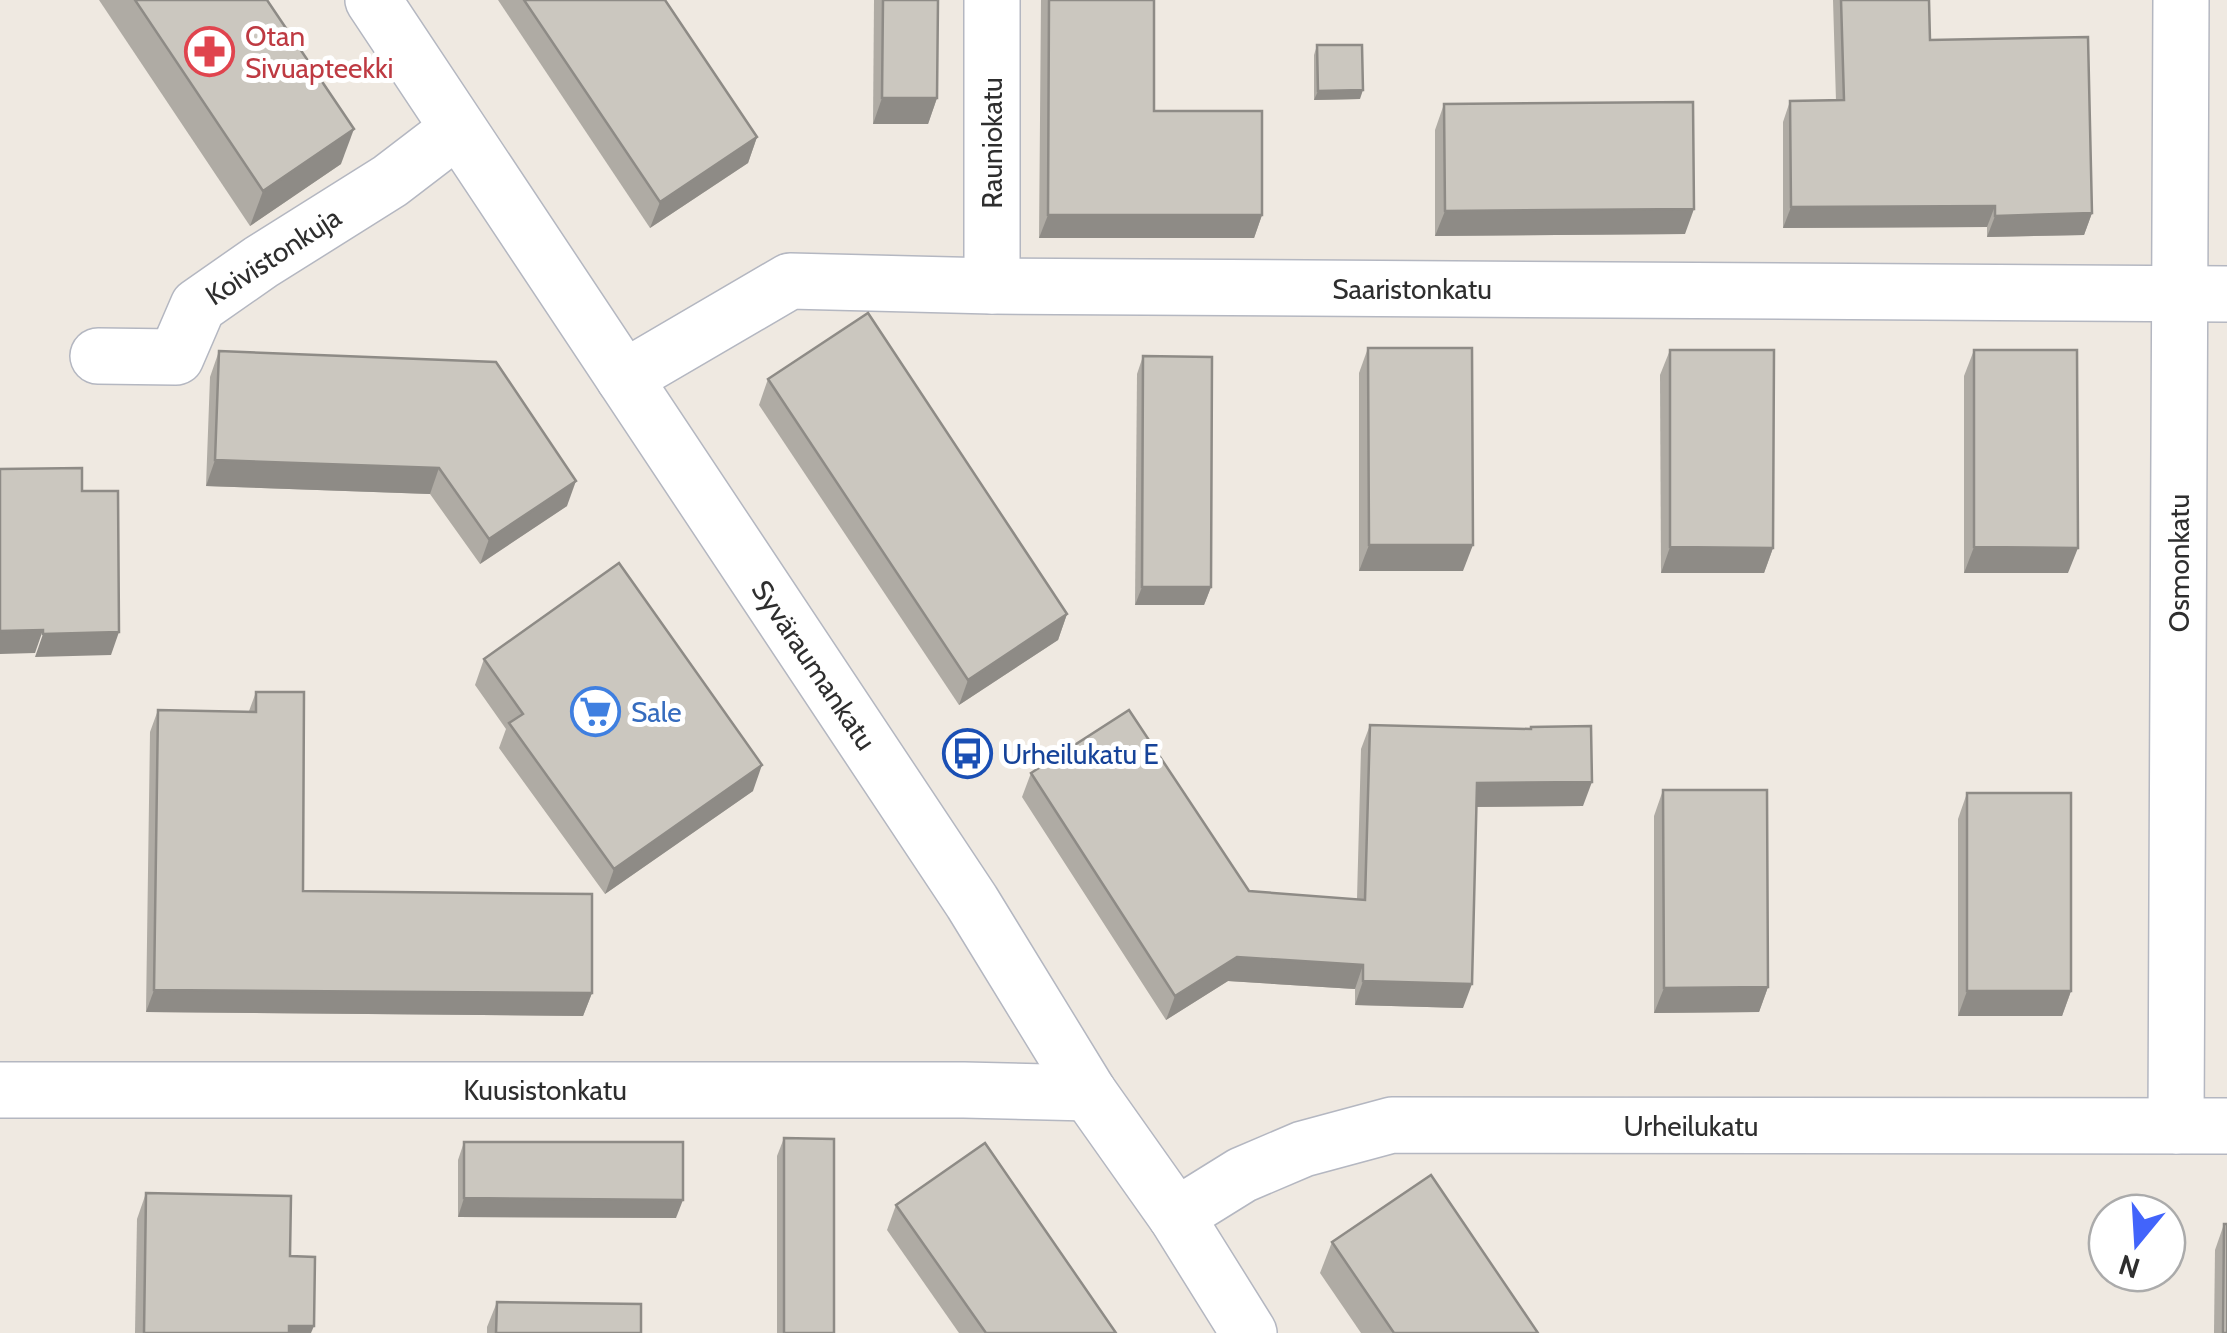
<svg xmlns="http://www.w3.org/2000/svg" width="2227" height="1333" viewBox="0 0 2227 1333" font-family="Cabin,sans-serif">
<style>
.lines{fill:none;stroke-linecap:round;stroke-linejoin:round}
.minor-casing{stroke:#b4b7c1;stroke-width:58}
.secondary-casing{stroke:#b4b7c1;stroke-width:58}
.minor{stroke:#fff;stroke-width:55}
.secondary{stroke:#fff;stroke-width:55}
.wall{fill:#afaba4}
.shaded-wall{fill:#8e8b86}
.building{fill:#cbc7bf;stroke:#8e8b86;stroke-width:2.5}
.labels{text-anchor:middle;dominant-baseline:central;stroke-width:10;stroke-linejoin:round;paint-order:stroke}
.health-label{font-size:28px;fill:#be3a42;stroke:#fff;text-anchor:start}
.street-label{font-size:28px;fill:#2e2e2e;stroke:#fff}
.shop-label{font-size:28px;fill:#366cbe;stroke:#fff;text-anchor:start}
.transit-label{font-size:28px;fill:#164399;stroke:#fff;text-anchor:start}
</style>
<rect width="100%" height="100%" fill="#efe9e1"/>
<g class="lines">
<defs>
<g id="minor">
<path d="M992,286v-286"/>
<path d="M98,356l78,1 22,-51 63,-44 129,-81 68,-52"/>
<path d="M624,378l166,-97 202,5 1235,8"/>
<path d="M0,1090h964l125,3"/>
<path d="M2176,1126l5,-1126"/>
<path d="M1176,1216l66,-41 61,-26 89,-24 835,1"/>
</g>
<path id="secondary" d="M373,0l599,902 117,191 87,123 73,117"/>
</defs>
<use href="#minor" class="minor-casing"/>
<use href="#secondary" class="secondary-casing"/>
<use href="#minor" class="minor"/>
<use href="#secondary" class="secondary"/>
</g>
<g class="wall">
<path d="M99,0h168l74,164 -91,62z"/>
<path d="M498,0h167l92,137 -9,26 -98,65z"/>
<path d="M874,0h64l-1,98 -9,26h-55z"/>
<path d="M1041,0h113v111l108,104 -8,23h-215z"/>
<path d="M1833,0h96l1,40 162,173 -8,22 -97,2v-10l-204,1v-106l7,-21h46z"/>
<path d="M1317,45l43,54 -46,1v-45z"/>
<path d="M1444,104l241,130 -250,2v-106z"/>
<path d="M1368,348l95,223h-104v-198z"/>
<path d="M1670,350l103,198 -9,25h-103l-1,-198z"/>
<path d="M1974,350l94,223h-104v-197z"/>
<path d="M219,351l348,155 -87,58 -50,-70 -224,-8 4,-109z"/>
<path d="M1143,356l68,231 -7,18h-69l2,-231z"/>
<path d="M768,379l299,235 -9,26 -99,65 -200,-300z"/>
<path d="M484,659l269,132 -148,103 -106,-146 7,-19 -31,-44z"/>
<path d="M256,692l47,199 289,102 -9,23 -437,-4 4,-280 8,-22 91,1z"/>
<path d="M1370,725l213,81 -107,1 -13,201 -108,-3v-16l-127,-8 -62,39 -144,-223 9,-24 218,118 108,8 4,-150z"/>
<path d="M1663,790l105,197 -9,25 -105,1v-197z"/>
<path d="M1967,793l104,198 -9,25h-104v-197z"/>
<path d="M784,1138l50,195h-57v-177z"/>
<path d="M464,1142l212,76 -218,-1v-57z"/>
<path d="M146,1193l144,63 21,77h-176l2,-114z"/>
<path d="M896,1205l220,128h-157l-72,-103z"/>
<path d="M2224,1224l3,109h-13l1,-83z"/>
<path d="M1332,1242l206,91h-177l-41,-60z"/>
<path d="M497,1302l144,31h-154v-6z"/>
</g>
<g class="shaded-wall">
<path d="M1363,90l-3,9 -46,1 4,-9z"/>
<path d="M882,98h55l-9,26h-55z"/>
<path d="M354,129l-13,35 -91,62 13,-35z"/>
<path d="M757,137l-9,26 -98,65 10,-26z"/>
<path d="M1995,206l-8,21 -204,1 8,-21z"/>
<path d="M1694,209l-9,25 -250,2 10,-25z"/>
<path d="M2092,213l-8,22 -97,2 8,-21z"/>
<path d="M1048,215h214l-8,23h-215z"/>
<path d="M215,460l224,8 -9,26 -224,-8z"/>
<path d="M576,481l-9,25 -87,58 9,-25z"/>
<path d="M1369,545h104l-10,26h-104z"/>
<path d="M1670,547l103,1 -9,25h-103z"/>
<path d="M1974,547l104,1 -10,25h-104z"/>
<path d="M1142,587h69l-7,18h-69z"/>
<path d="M1067,614l-9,26 -99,65 9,-25z"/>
<path d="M43,630l-8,23 -35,1v-23z"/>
<path d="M119,632l-8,23 -76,2 8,-23z"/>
<path d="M762,765l-9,26 -148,103 9,-25z"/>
<path d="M1592,782l-9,24 -115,1 9,-24z"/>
<path d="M1237,957l126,8 -8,24 -127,-8 -62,39 9,-24z"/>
<path d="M1363,981l109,3 -9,24 -108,-3z"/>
<path d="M1768,987l-9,25 -105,1 10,-25z"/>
<path d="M154,990l438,3 -9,23 -437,-4z"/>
<path d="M1967,991h104l-9,25h-104z"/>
<path d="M464,1198l219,2 -7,18 -218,-1z"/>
<path d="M289,1326h25l-3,7h-24z"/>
</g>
<g class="building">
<path d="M135,0h132l87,129 -91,62z"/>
<path d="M524,0h141l92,137 -97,65z"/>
<path d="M883,0h55l-1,98h-55z"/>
<path d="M1049,0h105v111h108v104h-214z"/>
<path d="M1841,0h88l1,40 158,-3 4,176 -97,3v-10l-204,1 -1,-106 54,-1z"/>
<path d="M1317,45h45l1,45 -45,1z"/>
<path d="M1693,102l1,107 -249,2 -1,-107z"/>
<path d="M868,313l199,301 -99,66 -200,-301z"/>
<path d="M1368,348h104l1,197h-104z"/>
<path d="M1670,350h104l-1,198 -103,-1z"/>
<path d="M1974,350h103l1,198 -104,-1z"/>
<path d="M219,351l277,11 80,119 -87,58 -50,-71 -224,-8z"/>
<path d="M1143,356l69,1 -1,230h-69z"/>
<path d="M82,468v23h36l1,141 -76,2v-4l-43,1v-162z"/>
<path d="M619,563l143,202 -148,104 -105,-146 14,-9 -39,-55z"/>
<path d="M256,692h48l-1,199 289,3v99l-438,-3 4,-280 98,2z"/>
<path d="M1129,710l120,181 116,9 5,-175 161,4v-2l60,-1 1,56 -115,1 -5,201 -109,-3v-16l-126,-8 -62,39 -144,-223z"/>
<path d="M1663,790h104l1,197 -104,1z"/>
<rect x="1967" y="793" width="104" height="198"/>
<path d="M784,1138l50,1v194h-50z"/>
<path d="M464,1142h219v58l-219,-2z"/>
<path d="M985,1143l131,190h-130l-90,-128z"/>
<path d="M1431,1175l107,158h-144l-62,-91z"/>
<path d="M146,1193l145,3 -1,60 25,1 -1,69h-25v7h-145z"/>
<path d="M2224,1224h3v109h-4z"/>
<path d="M497,1302l144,2v29h-145z"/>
</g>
<defs>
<symbol id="pharmacy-ring" viewBox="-11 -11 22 22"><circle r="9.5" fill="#fff" stroke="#e0444e" stroke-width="1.5"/><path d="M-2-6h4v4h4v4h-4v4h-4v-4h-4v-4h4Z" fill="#e0444e"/></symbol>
<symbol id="supermarket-ring" viewBox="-11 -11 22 22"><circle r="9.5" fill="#fff" stroke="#3f7fe0" stroke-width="1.5"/><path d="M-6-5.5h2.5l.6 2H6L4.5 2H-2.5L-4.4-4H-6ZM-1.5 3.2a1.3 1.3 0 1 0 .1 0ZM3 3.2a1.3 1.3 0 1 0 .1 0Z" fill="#3f7fe0"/></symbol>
<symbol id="bus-ring" viewBox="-11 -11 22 22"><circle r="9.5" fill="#fff" stroke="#1a4fb4" stroke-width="1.5"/><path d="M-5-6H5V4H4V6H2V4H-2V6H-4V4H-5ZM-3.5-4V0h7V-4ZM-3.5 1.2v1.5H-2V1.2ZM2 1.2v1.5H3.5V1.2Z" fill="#1a4fb4"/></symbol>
</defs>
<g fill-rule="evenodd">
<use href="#pharmacy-ring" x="182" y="24" width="55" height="55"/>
<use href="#supermarket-ring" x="568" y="684" width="55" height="55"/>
<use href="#bus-ring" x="940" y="726" width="55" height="55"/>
</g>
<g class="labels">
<g class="health-label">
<text x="245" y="36">Otan<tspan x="245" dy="32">Sivuapteekki</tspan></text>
</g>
<g class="street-label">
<text transform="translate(992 143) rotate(-90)">Rauniokatu</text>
<text transform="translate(273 256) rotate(-33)">Koivistonkuja</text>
<text x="1412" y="289">Saaristonkatu</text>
<text transform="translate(2179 563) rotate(-90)">Osmonkatu</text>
<text transform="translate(814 665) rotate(56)">Syväraumankatu</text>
<text x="545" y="1090">Kuusistonkatu</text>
<text x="1691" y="1126">Urheilukatu</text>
</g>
<g class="shop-label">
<text x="631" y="712">Sale</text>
</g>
<g class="transit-label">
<text x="1002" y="754">Urheilukatu E</text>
</g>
</g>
<g transform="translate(2137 1243) rotate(198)"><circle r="48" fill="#ffffff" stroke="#ababab" stroke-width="2.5"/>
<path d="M0-8L18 38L0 25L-18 38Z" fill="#4264fb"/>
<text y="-15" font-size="28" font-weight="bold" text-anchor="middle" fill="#2e2e2e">N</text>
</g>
</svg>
